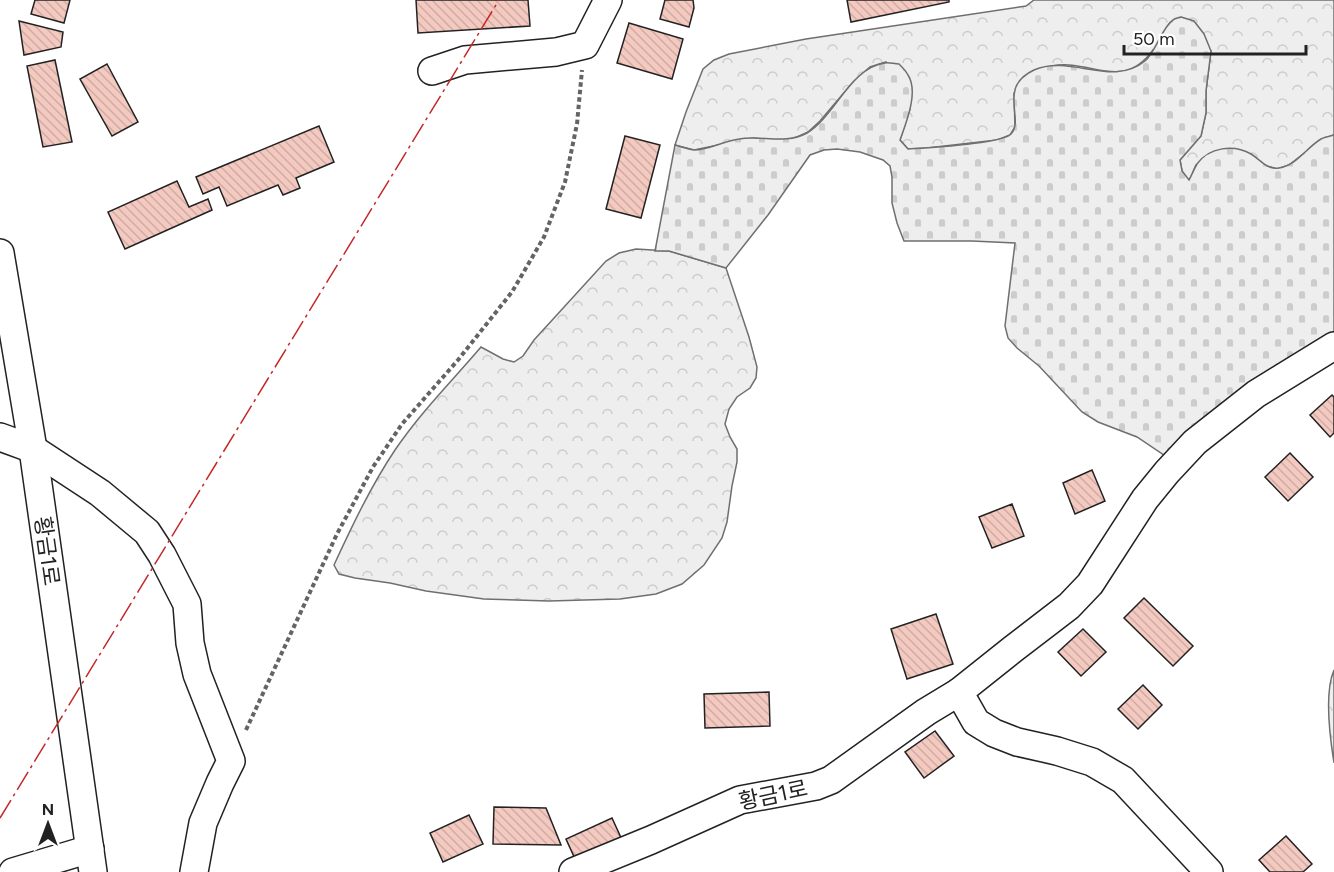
<svg xmlns="http://www.w3.org/2000/svg" width="1334" height="872" viewBox="0 0 1334 872" font-family="Figtree,'Noto Sans KR',sans-serif">
<style>
.forest{fill:url(#forest-crowns);stroke:#6f6f6f;stroke-width:1.5}
.cemetery{fill:url(#cemetery-stones);stroke:#6f6f6f;stroke-width:1.5}
.building{fill:url(#building-back-hatch);stroke:#222;stroke-width:1.5}
.lines{fill:none;stroke-linecap:round;stroke-linejoin:round}
.minor-casing{stroke:#222;stroke-width:30}
.path{stroke:#646464;stroke-width:4;stroke-dasharray:4.5 3;stroke-linecap:butt}
.minor{stroke:#fff;stroke-width:27}
.power{stroke:#c62828;stroke-width:1.5;stroke-dasharray:21 4.5 3 4.5;stroke-linecap:butt}
.labels{text-anchor:middle;dominant-baseline:central;stroke-width:4.5;stroke-linejoin:round;paint-order:stroke}
.street-label{font-size:22px;fill:#222;stroke:#fff}
</style>
<defs>
<pattern id="forest-crowns" width="20" height="18" patternUnits="userSpaceOnUse" patternTransform="scale(1.5)"><rect width="20" height="18" fill="#eee"/><path d="M2 6a3 3 0 1 1 6 0M12 15a3 3 0 1 1 6 0" fill="none" stroke="#ccc"/></pattern>
<pattern id="cemetery-stones" width="16" height="16" patternUnits="userSpaceOnUse" patternTransform="scale(1.5)"><rect width="16" height="16" fill="#eee"/><path d="M2 7V4a2 2 0 0 1 4 0v3zM10 15v-3a2 2 0 0 1 4 0v3z" fill="#ccc"/></pattern>
<pattern id="building-back-hatch" width="6" height="6" patternUnits="userSpaceOnUse" patternTransform="scale(1.5)"><rect width="6" height="6" fill="#f3c9c0"/><path d="M-1 5l2 2M0 0l6 6M5-1l2 2" fill="none" stroke="#d0aca5"/></pattern>
</defs>
<rect width="100%" height="100%" fill="#fff"/>
<g class="forest">
<path d="M1034,0h300v135l-13,5 -32,25 -12,4 -13,-4 -13,-11 -55,11 -7,16 -7,-10 -2,-11 21,-24 5,-23v-22l5,-40 -58,-1c-31,43 -63,8 -101,16 -8,2 -30,21 -38,27l1,34 -5,8 -13,5 -70,8 -19,1 -8,-9 10,-31 -24,-47 -16,5 -17,15 -33,39 -12,11 -15,7 -16,1 -24,-2 -59,12 -19,-5 11,-33 17,-43 11,-9 15,-6 77,-15 220,-33z"/>
<path d="M636,249l33,2 57,17 23,69 8,30 -1,11 -6,10 -13,9 -8,12 -4,15 5,13 7,12v13l-5,24 -5,36 -5,16 -18,27 -22,19 -26,10 -36,5 -71,2 -65,-2 -58,-8 -36,-8 -35,-5 -16,-4 -5,-9c18,-39 37,-79 61,-115 25,-37 57,-69 86,-103l22,12 11,3 9,-6 11,-16 72,-79 13,-8z"/>
<path d="M1334,670v93c-4,-25 -10,-70 0,-93z"/>
</g>
<path class="cemetery" d="M1181,17l13,4 10,13 7,17 -5,40v22l-5,23 -21,24 2,11 7,9c3,-5 5,-11 8,-16 12,-17 37,-20 54,-10 10,6 16,16 28,14 18,-3 27,-20 42,-29 4,-2 9,-3 13,-4v196l-11,12 -156,114 -30,-20 -39,-15 -16,-10 -43,-46 -22,-18 -9,-10 -3,-12 10,-83 -43,-2h-68l-7,-18 -5,-20v-26l-2,-11 -7,-6 -23,-8 -23,-3 -13,1 -14,5 -42,60 -42,53 -57,-17h-14l20,-106c6,2 13,4 19,5 15,0 30,-9 45,-11 23,-4 46,6 68,-6 28,-17 44,-66 78,-70 4,-1 9,1 14,1 3,3 7,7 9,11 11,17 -2,48 -8,65l8,9c17,-1 93,-5 103,-15 14,-15 -14,-47 23,-64 37,-16 78,18 111,-9 11,-9 17,-34 28,-41 2,-2 6,-2 8,-3z"/>
<g class="building">
<path d="M35,0h35l-6,23 -33,-9z"/>
<path d="M416,0h112l2,26 -112,7z"/>
<path d="M665,0h28l1,8 -5,19 -29,-8z"/>
<path d="M847,0h102v2l-98,20z"/>
<path d="M19,21l44,11 -2,15 -37,8z"/>
<path d="M629,23l54,16 -11,40 -55,-16z"/>
<path d="M55,60l17,82 -29,5 -16,-81z"/>
<path d="M107,64l31,58 -26,14 -32,-57z"/>
<path d="M319,126l15,36 -38,16 4,10 -17,7 -5,-10 -51,21 -8,-19 -16,7 -7,-17z"/>
<path d="M625,136l35,9 -19,73 -35,-9z"/>
<path d="M177,181l12,26 19,-8 4,11 -87,39 -17,-37z"/>
<path d="M1332,395l2,2v36l-4,4 -20,-22z"/>
<path d="M1290,453l23,24 -25,24 -23,-24z"/>
<path d="M1092,470l13,31 -30,13 -12,-31z"/>
<path d="M1012,504l12,32 -32,12 -13,-31z"/>
<path d="M1144,598l49,48 -20,20 -49,-48z"/>
<path d="M936,614l17,50 -46,15 -16,-50z"/>
<path d="M1083,629l23,23 -25,24 -23,-24z"/>
<path d="M1143,685l19,20 -24,24 -20,-20z"/>
<path d="M769,692l1,34 -65,2 -1,-34z"/>
<path d="M935,731l19,25 -30,22 -19,-26z"/>
<path d="M494,807l52,1 15,37 -68,-1z"/>
<path d="M469,815l14,29 -40,18 -13,-29z"/>
<path d="M612,818l10,22 -46,21 -10,-22z"/>
<path d="M1286,836l26,28 -9,8h-33l-11,-12z"/>
</g>
<g class="lines">
<defs>
<g id="minor">
<path d="M432,71l33,-11 91,-8 29,-7 23,-45"/>
<path d="M0,253l33,196 60,423"/>
<path d="M0,437l33,12 67,44 47,39 15,23 25,49 3,39 7,31 34,87 -11,22 -17,40 -9,49"/>
<path d="M13,872l77,-23"/>
<path d="M573,872l78,-32 89,-40 76,-14 15,-6 95,-68 33,-20"/>
<path d="M1209,872l-86,-92 -31,-18 -35,-11 -40,-9 -23,-9 -18,-11 -17,-30 54,-43 56,-43 21,-22 55,-85 22,-27 28,-30 61,-48 78,-48"/>
</g>
</defs>
<use href="#minor" class="minor-casing"/>
<path class="path" d="M246,730l91,-196 36,-67 29,-43 56,-64 54,-68 32,-55 21,-55 12,-58 5,-54"/>
<use href="#minor" class="minor"/>
<path class="power" d="M0,818l499,-818"/>
</g>
<g class="labels">
<g class="street-label">
<text transform="translate(47 551) rotate(82)">황금1로</text>
<text transform="translate(773 795) rotate(-12)">황금1로</text>
</g>
</g>
<g transform="translate(48 824)" stroke="#ffffff" stroke-width="4.5" paint-order="stroke">
<path d="M0-4.5L10 22L0 15L-10 22Z" fill="#222222"/>
<text y="-9" font-size="16" font-weight="bold" text-anchor="middle" fill="#222222">N</text>
</g>
<path d="M1124 45v9h182v-9" fill="none" stroke="#222222" stroke-width="3"/>
<text x="1133" y="45" font-size="18" fill="#222222" stroke="#ffffff" stroke-width="4.5" paint-order="stroke">50 m</text>
</svg>
